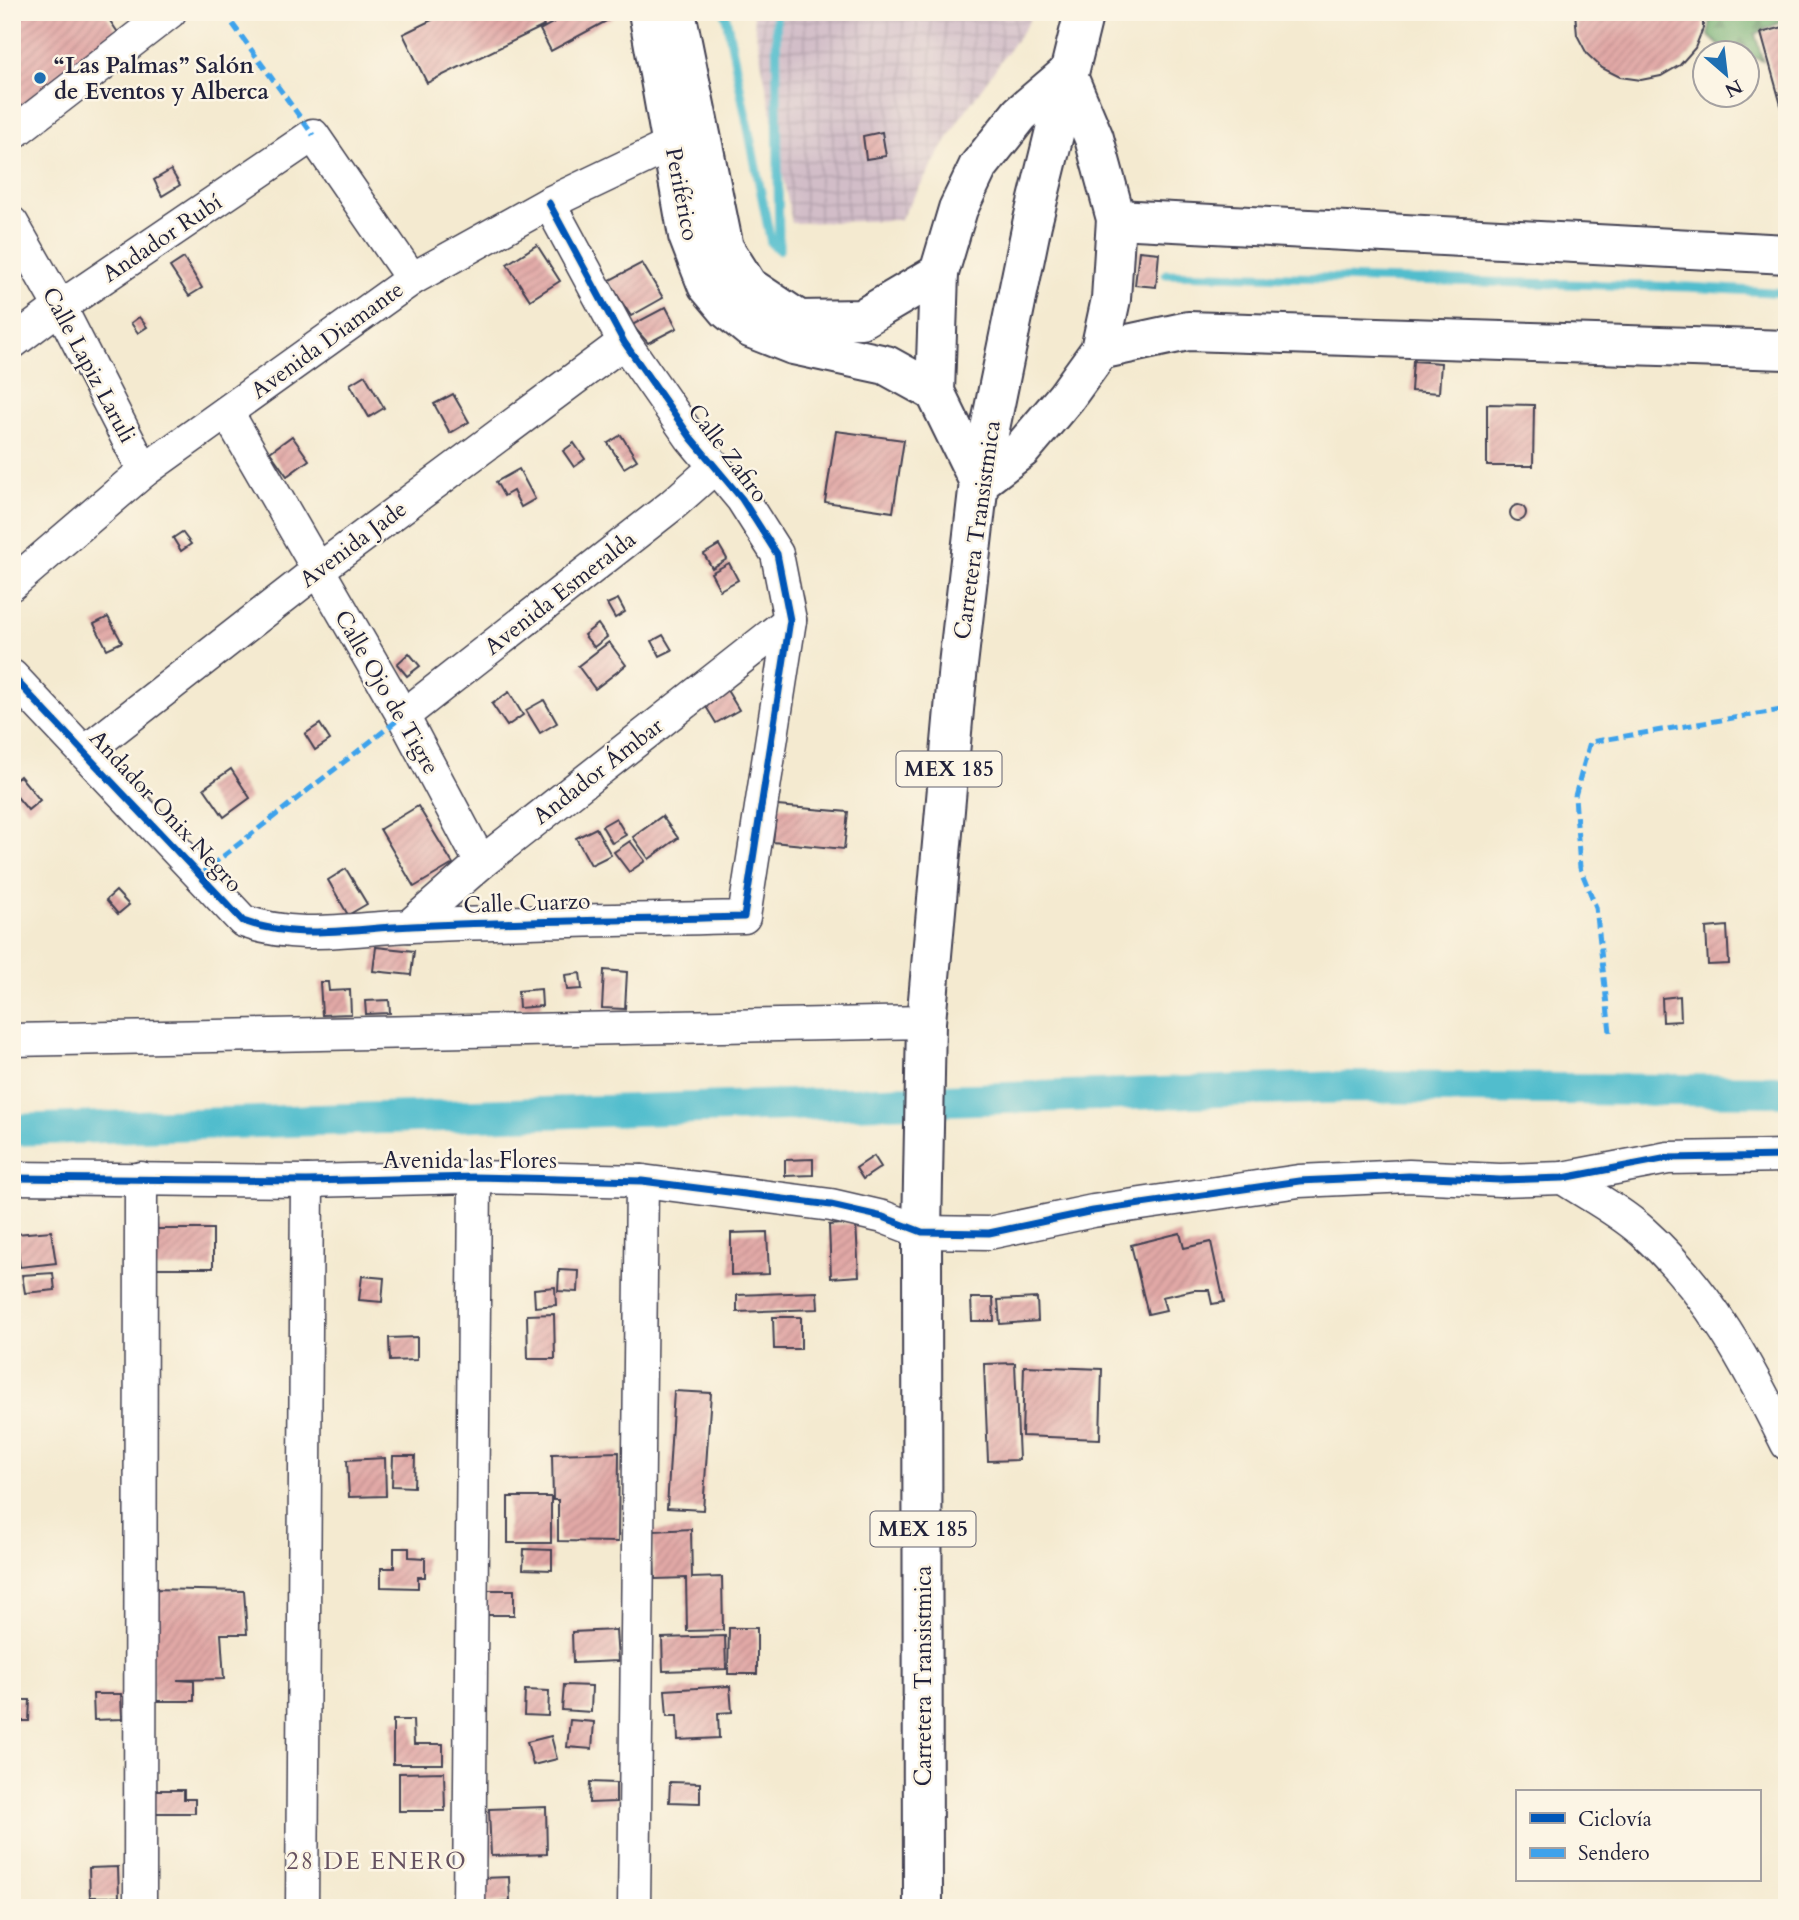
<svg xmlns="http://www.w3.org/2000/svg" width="1799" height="1920" viewBox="0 0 1799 1920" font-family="Cardo,serif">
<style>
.industrial{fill:url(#industrial-grid)}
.forest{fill:url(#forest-firs);stroke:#486754;stroke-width:2}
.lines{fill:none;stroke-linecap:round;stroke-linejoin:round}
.stream{stroke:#51bdcd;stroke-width:9}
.canal{stroke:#51bdcd;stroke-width:32}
.building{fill:url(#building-hatch)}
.street-casing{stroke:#424051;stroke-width:35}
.secondary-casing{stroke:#424051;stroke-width:42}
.primary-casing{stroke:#424051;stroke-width:42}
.street{stroke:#fff;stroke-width:32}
.secondary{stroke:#fff;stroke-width:38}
.primary{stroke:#fff;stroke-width:38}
.quiet{stroke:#3ea2ec;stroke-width:5;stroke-dasharray:10 5;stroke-linecap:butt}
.cycleway-casing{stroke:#fcf5e5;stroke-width:11}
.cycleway{stroke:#0057b8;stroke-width:7}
.poi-dot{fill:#1f6fb2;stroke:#fcf5e5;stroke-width:2.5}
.labels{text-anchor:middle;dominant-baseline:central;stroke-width:5;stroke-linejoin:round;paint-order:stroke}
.shield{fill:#fcf5e5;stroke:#63616e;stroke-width:2}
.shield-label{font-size:21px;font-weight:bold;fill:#22223b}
.poi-label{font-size:23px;font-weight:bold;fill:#22223b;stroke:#fcf5e5;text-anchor:start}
.street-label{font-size:23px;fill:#22223b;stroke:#fcf5e5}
.neighbourhood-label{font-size:24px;letter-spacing:2px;fill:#655160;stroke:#fcf5e5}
</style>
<defs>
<pattern id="industrial-grid" width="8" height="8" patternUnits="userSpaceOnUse" patternTransform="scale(1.75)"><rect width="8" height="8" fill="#d2bdc8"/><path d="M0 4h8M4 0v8" fill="none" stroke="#b4a2ad"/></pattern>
<pattern id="forest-firs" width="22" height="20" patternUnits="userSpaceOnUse" patternTransform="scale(1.75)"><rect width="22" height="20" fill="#6eac6d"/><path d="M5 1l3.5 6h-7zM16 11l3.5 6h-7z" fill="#5a8c5b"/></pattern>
<pattern id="building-hatch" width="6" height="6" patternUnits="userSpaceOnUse" patternTransform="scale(1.75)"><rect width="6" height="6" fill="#e1a8a6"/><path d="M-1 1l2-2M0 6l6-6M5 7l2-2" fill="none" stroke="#c19090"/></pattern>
</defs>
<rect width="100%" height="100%" fill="#fcf5e5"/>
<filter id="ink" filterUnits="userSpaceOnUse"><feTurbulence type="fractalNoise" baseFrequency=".0143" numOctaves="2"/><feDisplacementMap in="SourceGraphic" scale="14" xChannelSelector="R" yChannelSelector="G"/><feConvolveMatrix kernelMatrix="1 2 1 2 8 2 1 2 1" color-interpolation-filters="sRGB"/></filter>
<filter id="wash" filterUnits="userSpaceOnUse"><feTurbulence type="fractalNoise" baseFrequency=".00686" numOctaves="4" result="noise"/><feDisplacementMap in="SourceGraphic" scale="28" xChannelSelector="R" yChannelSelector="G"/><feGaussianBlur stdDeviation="1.57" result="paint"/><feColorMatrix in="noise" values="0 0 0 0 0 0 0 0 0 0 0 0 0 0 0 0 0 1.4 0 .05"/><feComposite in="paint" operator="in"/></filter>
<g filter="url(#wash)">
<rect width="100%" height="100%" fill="#f4ead0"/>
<path class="industrial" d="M752,12h280l-4,11 -69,97 -59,100 -108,3z"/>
<path class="forest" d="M1711,12h76v7l-32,15 8,27 -8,-3 -12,-13 -19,5 -15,-14z"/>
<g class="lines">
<g class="stream">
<path d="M725,12l46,231 8,7 -3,-238"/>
<path d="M1166,274l521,13 100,6"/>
</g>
<path class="canal" d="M12,1130l1336,-43 439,4"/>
</g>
<g id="blocks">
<g class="building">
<path d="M12,12h92l17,25 -109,83z"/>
<path d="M448,12h89l7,14 -117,57 -24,-49z"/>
<path d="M572,12h51l-72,39 -11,-21z"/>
<path d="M1575,12h128v16l-8,20 -15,17 -19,11 -20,4 -21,-3 -18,-9 -15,-14 -10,-19z"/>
<path d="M1787,26v97h-1l-25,-90z"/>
<path d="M882,132l4,24 -20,3 -3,-23z"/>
<path d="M171,170l9,15 -18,11 -8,-16z"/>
<path d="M537,245l23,36 -30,19 -23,-36z"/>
<path d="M1139,251l20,2 -3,34 -21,-2z"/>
<path d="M184,258l18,30 -13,8 -19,-29z"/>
<path d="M642,263l21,35 -32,18 -23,-35z"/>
<path d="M666,307l11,21 -29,15 -16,-18z"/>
<path d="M139,317l8,10 -9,6 -7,-10z"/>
<path d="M1413,361l28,2 -2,30 -28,-2z"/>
<path d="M365,375l19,33 -15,9 -19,-33z"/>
<path d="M453,394l16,28 -19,11 -16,-29z"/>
<path d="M1487,404l47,1 -1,61h-46z"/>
<path d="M836,431l68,9 -11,72 -68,-10z"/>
<path d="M621,435l16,25 -13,8 -16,-25z"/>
<path d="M292,436l17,24 -22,16 -17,-24z"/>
<path d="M574,443l11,16 -11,8 -11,-16z"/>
<path d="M519,469l16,30 -14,8 -8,-16 -9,5 -8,-14z"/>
<circle cx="1518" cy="513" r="8"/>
<path d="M182,532l9,12 -10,7 -8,-13z"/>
<path d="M719,545l8,14 -15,9 -8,-14z"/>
<path d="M729,563l9,17 -18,10 -9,-17z"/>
<path d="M618,599l7,13 -10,6 -8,-14z"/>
<path d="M108,617l14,25 -15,7 -13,-25z"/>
<path d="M598,624l9,13 -13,10 -10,-12z"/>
<path d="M663,635l9,15 -12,6 -8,-15z"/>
<path d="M609,642l17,23 -31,24 -17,-23z"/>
<path d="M409,653l11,13 -13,10 -10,-12z"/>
<path d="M725,687l14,23 -23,13 -14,-23z"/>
<path d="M509,692l14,23 -16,11 -15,-22z"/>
<path d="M544,700l13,23 -17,10 -14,-23z"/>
<path d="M320,724l10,16 -15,10 -10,-16z"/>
<path d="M231,769l19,29 -26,19 -20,-29z"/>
<path d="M20,776l20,24 -12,10 -16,-19v-8z"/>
<path d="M418,806l35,58 -39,23 -34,-58z"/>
<path d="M777,806l71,6 -4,37 -71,-7z"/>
<path d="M662,816l16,22 -29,21 -16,-22z"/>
<path d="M616,818l10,17 -14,8 -10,-17z"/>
<path d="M596,828l15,27 -20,10 -15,-27z"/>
<path d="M630,841l15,20 -16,11 -15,-20z"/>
<path d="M346,869l21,35 -19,11 -20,-35z"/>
<path d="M116,891l13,14 -11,9 -12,-14z"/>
<path d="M1727,926l2,38 -21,1 -2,-37z"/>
<path d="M376,947l38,4 -3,24 -38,-4z"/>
<path d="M604,970l23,2 -2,37 -23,-1z"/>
<path d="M580,973l2,16 -15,1 -2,-15z"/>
<path d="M320,982h8l1,9 21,-1 1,24 -29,1z"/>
<path d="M541,989l1,17 -23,2 -1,-17z"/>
<path d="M1680,996l1,25 -18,1 -1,-24z"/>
<path d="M389,1000l1,13 -24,1 -1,-13z"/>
<path d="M874,1156l7,11 -18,12 -7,-11z"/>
<path d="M813,1159v16l-28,1v-16z"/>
<path d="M856,1223l3,53 -28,2 -2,-53z"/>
<path d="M152,1229h61v39h-62z"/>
<path d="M51,1231l5,32 -36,4 -4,-33z"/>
<path d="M767,1232l2,42 -38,1v-42z"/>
<path d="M1180,1233l4,15 27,-6 13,60 -12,2 -3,-14h-15l-32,7 4,13 -18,4 -17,-69z"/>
<path d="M559,1270l20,1 -1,21 -20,-1z"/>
<path d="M53,1273l2,17 -30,3 -3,-18z"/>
<path d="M362,1276l22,2 -2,24 -23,-2z"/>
<path d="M555,1287l1,18 -21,2 -1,-18z"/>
<path d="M817,1292l1,17 -81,3v-17z"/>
<path d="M971,1298h22l1,23h-22z"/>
<path d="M1037,1298l1,23 -38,3 -2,-24z"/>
<path d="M554,1314l1,45h-27l-1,-44z"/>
<path d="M773,1317h28v32h-27z"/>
<path d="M417,1337v23l-27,1 -1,-23z"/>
<path d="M1015,1363l4,97 -31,1 -4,-97z"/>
<path d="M1024,1366l78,3 -2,70 -78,-3z"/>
<path d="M674,1391l37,2 -8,117 -36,-2z"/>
<path d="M619,1452l-1,90 -60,-1v-41h-5l-1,-46z"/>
<path d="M393,1456h22l-1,31 -22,-1z"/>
<path d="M385,1458l1,38 -37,1 -2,-37z"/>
<rect x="508" y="1497" width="43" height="46"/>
<path d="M691,1529l1,49 30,-1 1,53 -36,1 -1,-53 -31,1 -2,-48z"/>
<path d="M394,1548h15v9l16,1v19h-7v11l-37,-1v-19h13z"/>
<path d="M524,1549l28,1v20l-29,-1z"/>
<path d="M150,1589l94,2 3,43h-26l3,45 -47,1 17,1v20h-41z"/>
<rect x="487" y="1590" width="27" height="25"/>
<path d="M729,1628h28v46h-29z"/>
<path d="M616,1630l2,31 -45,2 -1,-31z"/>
<path d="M725,1636l1,33 -63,2 -1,-33z"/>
<path d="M564,1685l28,1 -1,26 -29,-2z"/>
<path d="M730,1686l2,26 -14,1 1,25 -41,2 -1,-24h-10l-2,-26z"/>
<path d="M525,1690l24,1 -1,25 -24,-1z"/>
<path d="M93,1694h28l1,25 -28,1z"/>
<path d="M12,1700h18l-1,21h-17z"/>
<path d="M393,1720h20l1,24h29v20h-50z"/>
<path d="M570,1720l24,2 -2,27 -25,-2z"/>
<path d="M551,1736l6,23 -24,6 -6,-23z"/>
<path d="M444,1772l1,39h-46v-38z"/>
<path d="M590,1782l26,1v19l-27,1z"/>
<path d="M670,1782l30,1v20l-31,-1z"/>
<path d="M151,1790h33v9h11v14h-44z"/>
<path d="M546,1807l1,47 -56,2 -2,-47z"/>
<path d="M118,1867l1,30h-29l-1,-29z"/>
<path d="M509,1877l1,24 -26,2 -1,-25z"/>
</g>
</g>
</g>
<g filter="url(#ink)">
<use href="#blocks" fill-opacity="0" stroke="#424051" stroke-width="2"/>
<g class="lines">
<defs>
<g id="street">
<path d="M12,134l158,-122"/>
<path d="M12,223l48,84 84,164"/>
<path d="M12,343l48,-36 253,-172 99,144"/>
<path d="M227,412l176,304 78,147"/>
<path d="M12,584l132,-113 268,-192 137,-76 124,-59"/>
<path d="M12,676l231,245c56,20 110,7 169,5 111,-5 221,-6 332,-9l46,-297 -13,-66 -35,-55 -51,-61 -67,-96 -75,-139"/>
<path d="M403,716l268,-210 44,-39"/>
<path d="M85,752l233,-182 306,-228"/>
<path d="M409,926l72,-63 309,-243"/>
<path d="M12,1040l914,-18"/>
<path d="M12,1178l295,3 168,-4 167,4 189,24 52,12 39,15 67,1 104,-22 206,-30 110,-5 91,4 63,-2 105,-20 119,-2"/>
<path d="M1563,1178c26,17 57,33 80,54 67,60 105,133 144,212"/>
<path d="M140,1908l1,-730"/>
<path d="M302,1908l5,-727"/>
<path d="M469,1908l6,-731"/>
<path d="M634,1908l8,-727"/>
</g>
<g id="secondary">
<path d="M648,12l40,224 19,49 21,25 22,18 43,17 93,20 49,27"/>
<path d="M676,12l48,236 24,38 51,34 62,-1 78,-46"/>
<path d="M1116,219l671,35"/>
<path d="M1100,350l88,-19 599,19"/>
</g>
<g id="primary">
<path d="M1067,74l27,64 22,81 -5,80 -11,51 -34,47 -44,52 -43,33 -44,-90 4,-119 19,-64 20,-42 42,-53z"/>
<path d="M923,1908l-1,-676 4,-210 32,-357 21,-183 53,-258 52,-212"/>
</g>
</defs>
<use href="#street" class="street-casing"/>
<use href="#secondary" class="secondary-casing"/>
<use href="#primary" class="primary-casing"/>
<use href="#street" class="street"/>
<use href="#secondary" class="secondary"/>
<use href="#primary" class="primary"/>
<g class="quiet">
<path d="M224,12l89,123"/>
<path d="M199,875l204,-159"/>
<path d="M1610,1032l-14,-125 -16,-39 -5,-72 15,-54 197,-33"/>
</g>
<defs>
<g id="cycleway">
<path d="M12,676l231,245c56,20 110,7 169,5 111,-5 221,-6 332,-9l46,-297 -13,-66 -35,-55 -51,-61 -67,-96 -75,-139"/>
<path d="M12,1178l295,3 168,-4 167,4 189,24 52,12 39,15 67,1 104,-22 206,-30 110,-5 91,4 63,-2 105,-20 119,-2"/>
</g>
</defs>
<use href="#cycleway" class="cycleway-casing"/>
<use href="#cycleway" class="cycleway"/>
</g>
</g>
<circle class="poi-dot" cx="40" cy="78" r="7"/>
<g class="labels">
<g class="shield">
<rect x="896.5" y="751.5" width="105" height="35" rx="5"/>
<rect x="870.5" y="1511.5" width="105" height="35" rx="5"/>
</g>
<g class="shield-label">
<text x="949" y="769">MEX 185</text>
<text x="923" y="1529">MEX 185</text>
</g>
<g class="poi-label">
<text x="54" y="65">“Las Palmas” Salón<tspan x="54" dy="26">de Eventos y Alberca</tspan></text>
</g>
<g class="street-label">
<text transform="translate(682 194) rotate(79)">Periférico</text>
<text transform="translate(162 238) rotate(-34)">Andador Rubí</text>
<text transform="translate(327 340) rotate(-36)">Avenida Diamante</text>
<text transform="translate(89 365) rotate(62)">Calle Lapiz Laruli</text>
<text transform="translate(728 453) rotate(53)">Calle Zafiro</text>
<text transform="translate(977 530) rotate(-82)">Carretera Transistmica</text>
<text transform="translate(353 544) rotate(-37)">Avenida Jade</text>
<text transform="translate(560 593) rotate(-38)">Avenida Esmeralda</text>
<text transform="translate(387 692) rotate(60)">Calle Ojo de Tigre</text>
<text transform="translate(598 771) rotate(-38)">Andador Ámbar</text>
<text transform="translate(166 811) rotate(47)">Andador Onix Negro</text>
<text transform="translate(527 903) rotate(-2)">Calle Cuarzo</text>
<text x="470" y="1160">Avenida las Flores</text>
<text transform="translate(923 1676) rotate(-90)">Carretera Transistmica</text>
</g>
<g class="neighbourhood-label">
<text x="377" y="1861">28 DE ENERO</text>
</g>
</g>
<rect width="1799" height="1920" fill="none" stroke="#fcf5e5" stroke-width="42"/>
<rect x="1516" y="1790" width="245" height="91" fill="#fcf5e5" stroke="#a5a1a1" stroke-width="2"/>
<rect x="1530" y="1813" width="35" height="10" fill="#0057b8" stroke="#a5a1a1" stroke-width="2"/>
<text x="1578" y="1826" font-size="21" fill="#22223b">Ciclovía</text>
<rect x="1530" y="1848" width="35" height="10" fill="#3ea2ec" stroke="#a5a1a1" stroke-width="2"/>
<text x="1578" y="1860" font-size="21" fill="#22223b">Sendero</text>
<g transform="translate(1726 74) rotate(152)"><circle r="33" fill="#fcf5e5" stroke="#a5a1a1" stroke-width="2"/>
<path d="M0-5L12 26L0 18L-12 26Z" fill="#1f6fb2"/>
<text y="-10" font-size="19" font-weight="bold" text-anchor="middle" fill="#22223b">N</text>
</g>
</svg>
